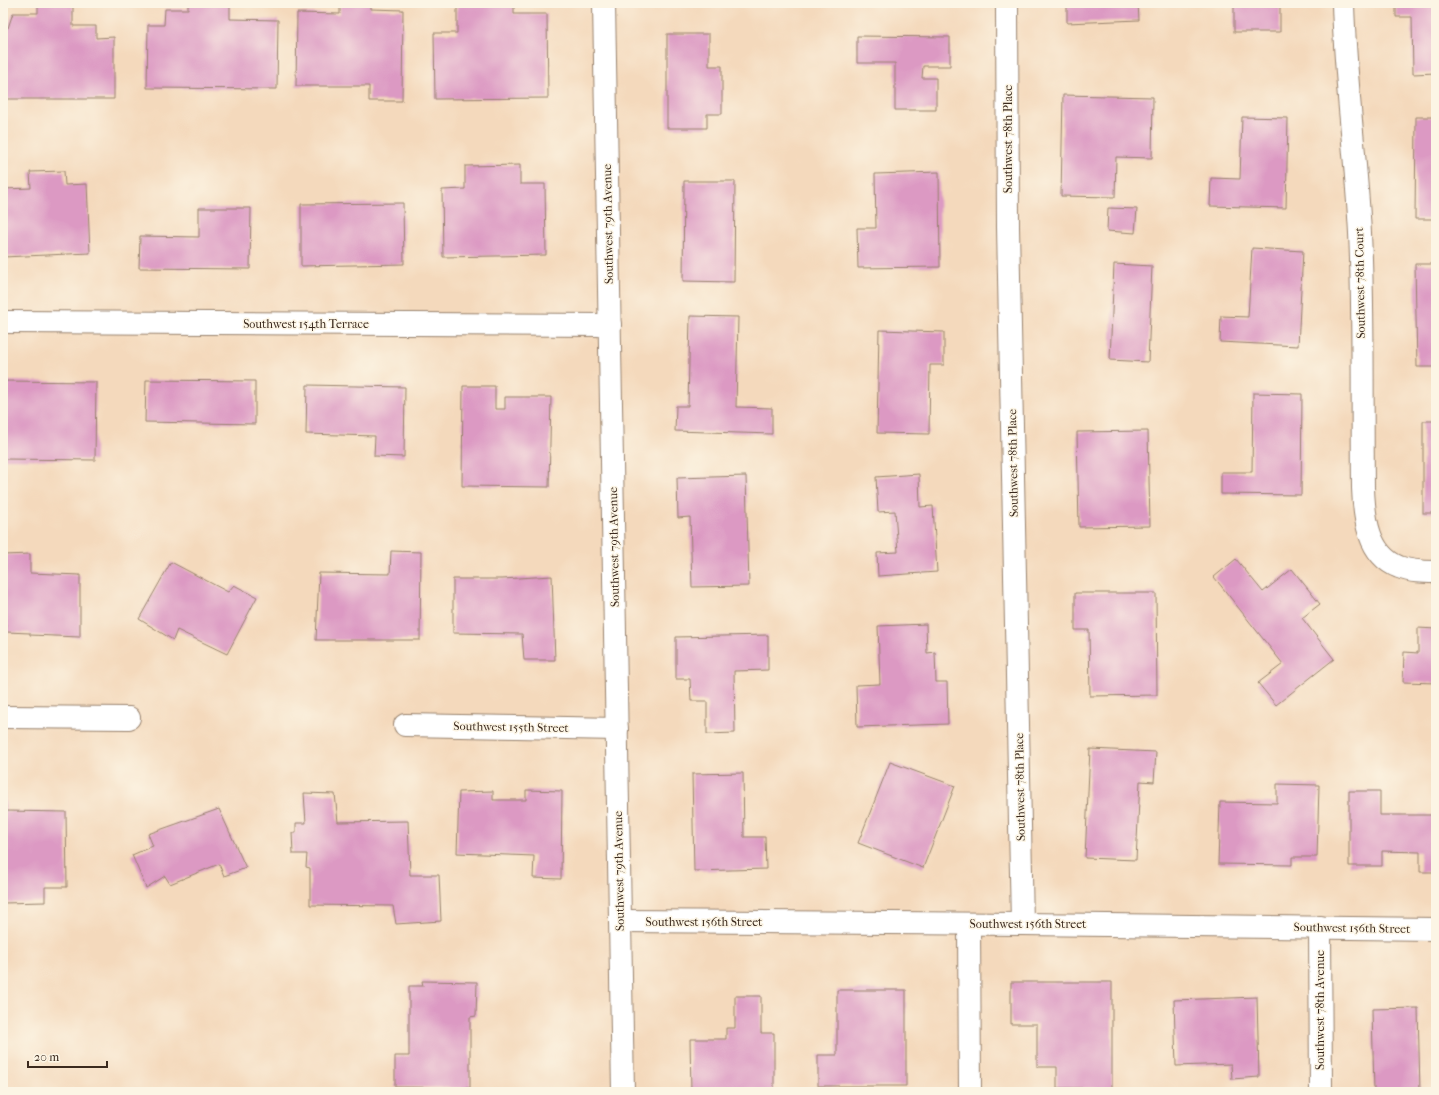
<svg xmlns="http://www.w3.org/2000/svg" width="1439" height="1095" viewBox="0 0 1439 1095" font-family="'IM FELL French Canon',serif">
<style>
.building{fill:#dc99c3}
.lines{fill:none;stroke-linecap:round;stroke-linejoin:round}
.street-casing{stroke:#98826d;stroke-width:24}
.street{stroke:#fff;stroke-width:22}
.labels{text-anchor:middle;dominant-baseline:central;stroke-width:3;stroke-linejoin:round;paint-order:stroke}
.street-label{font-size:12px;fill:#3b2a1e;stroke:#fcf5e5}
</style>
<rect width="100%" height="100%" fill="#fcf5e5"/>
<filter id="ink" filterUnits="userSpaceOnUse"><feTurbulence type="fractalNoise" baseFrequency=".025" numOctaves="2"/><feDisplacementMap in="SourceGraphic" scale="8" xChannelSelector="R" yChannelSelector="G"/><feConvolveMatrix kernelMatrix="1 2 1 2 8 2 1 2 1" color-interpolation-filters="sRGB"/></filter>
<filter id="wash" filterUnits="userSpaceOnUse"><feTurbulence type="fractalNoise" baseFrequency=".012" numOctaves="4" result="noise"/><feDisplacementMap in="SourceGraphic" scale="16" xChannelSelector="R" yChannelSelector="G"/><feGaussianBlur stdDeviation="0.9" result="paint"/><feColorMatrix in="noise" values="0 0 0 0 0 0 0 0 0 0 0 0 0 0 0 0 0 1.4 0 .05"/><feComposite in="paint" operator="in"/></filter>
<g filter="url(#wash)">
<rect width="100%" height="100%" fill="#f4d9bc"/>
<g id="blocks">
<g class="building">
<path d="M38,3h35v23h23v12l18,-1v62h-111v-71h5l5,-15h25z"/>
<path d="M188,3h42v16l48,1 -1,69 -130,-1 1,-63h16l1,-16h23z"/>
<path d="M340,3h31v6l32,1 -1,91h-33v-15h-73l1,-73 43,1z"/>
<path d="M457,3h57v11h33l1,84 -113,1 -1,-66h23z"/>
<path d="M1067,3h71l1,17 -72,3z"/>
<rect x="1234" y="3" width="46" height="29"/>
<path d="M1396,3h40v70l-23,1 -1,-57h-16z"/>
<path d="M667,34h42v32h13v48h-15v14h-40z"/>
<path d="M857,36l93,1v29h-27l-1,12h14v32h-41v-47h-38z"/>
<path d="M1063,95l90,2 -1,61 -36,-1 -1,40 -54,-1z"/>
<path d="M1242,117l46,1 -2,90 -76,-2 1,-28 29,1z"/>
<path d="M1416,117h20v102h-21z"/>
<path d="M520,165v19h25l1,71 -103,2 -1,-67 23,-1v-23z"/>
<path d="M64,171l1,14 22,-1 3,69 -87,4v-68l28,-1 -1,-16z"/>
<path d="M939,172l1,95 -82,1 -1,-40h19l-1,-54z"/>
<path d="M684,181h51l-1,101 -51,-1z"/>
<path d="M403,203l1,61 -103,2v-62z"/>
<path d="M199,208h52l-1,61 -111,-1 1,-32 59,1z"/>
<path d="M1108,208l29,1 -2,24 -28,-2z"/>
<path d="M1252,248l51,3 -5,95 -78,-4 1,-26 27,1z"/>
<path d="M1114,264l38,2 -4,96 -38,-2z"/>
<path d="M1415,264h21v103h-19z"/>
<path d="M690,316l48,1 -2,90 36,1v26l-97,-3 1,-25h12z"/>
<path d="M879,330l65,2v33h-14l-1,69 -52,-1z"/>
<path d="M146,380l109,1v43l-110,-2z"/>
<path d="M3,381l93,1 -1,78 -92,-1z"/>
<path d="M307,385l98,2 -1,70 -30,-1 1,-20 -69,-2z"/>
<path d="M463,386h32v23h10v-12h46l-2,90 -87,-1z"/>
<path d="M1253,393l49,1 -1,101 -80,-1v-22h31z"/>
<rect x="1423" y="421" width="13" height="92"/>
<path d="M1148,431l2,95 -71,1 -2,-95z"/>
<path d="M919,474l1,33 13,-1 4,66 -59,4 -1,-23 21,-1 -3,-41 -17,1 -2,-35z"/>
<path d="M746,476l3,110 -57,1 -2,-70 -12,1 -1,-40z"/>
<path d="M391,551l30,1 -1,88h-104l3,-67 71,1z"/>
<path d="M30,554v19l50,2v62l-50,-2v-2l-24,-1 1,-7 -4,-1v-69z"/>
<path d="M1236,559l27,33 29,-23 28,35 -18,14 32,41 -58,46 -18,-22 25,-19 -69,-87z"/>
<path d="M171,562l57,30 6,-7 23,12 -30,57 -50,-24 -4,10 -34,-21z"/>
<path d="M552,576l3,84h-31l-2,-26 -69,-1v-54h49z"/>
<path d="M1075,593h81l1,102 -67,1 -1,-66h-14z"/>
<path d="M926,624l1,29 8,-1 1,30h11l1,42 -91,3 -1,-42 24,-1 -2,-58z"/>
<path d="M1418,628l18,1v54l-33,-1 1,-30 14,1z"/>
<path d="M768,635v35l-34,1 1,62 -28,1v-33h-16l-1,-22h-14v-42z"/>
<path d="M1090,749l66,3 -2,30 -14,-1 -4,79 -51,-2z"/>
<path d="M890,762l65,24 -32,82 -65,-25z"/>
<path d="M743,773l1,64h21l1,32 -72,2 -2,-97z"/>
<path d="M3,784h1l2,27 60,1 1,75h-22v15l-42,1z"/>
<path d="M1277,784l42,1 -2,72h-25v8l-74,-1 2,-62 57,1z"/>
<path d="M526,790l36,1 -1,88 -28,-1 1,-22 -77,-3 2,-61 34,-1v9h33z"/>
<path d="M1349,791h31v24h56v57h-16v-20l-38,-1v15h-33z"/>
<path d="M304,793l31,1 3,28 70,-1 2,54h29l2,46 -45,3 -3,-18 -83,-1v-37l-4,-1 1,-13h-14l-1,-21h4v-10h10z"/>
<path d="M219,809l27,59 -22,8 -5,-12 -49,20 -5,-8 -19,12 -14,-33 21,-9 -5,-12z"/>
<path d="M422,981l55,1 -1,34 -6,1v71l-75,-1v-31h14v-70h14z"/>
<path d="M1011,982h101v106h-55v-21h-20v-43h-26z"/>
<path d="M837,990h69v96h-88v-31h19z"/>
<path d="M735,996h26v37h13v59h-83l-1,-53h36v-11h9z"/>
<path d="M1257,997l2,80 -27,2 -1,-15 -55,2 -2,-66z"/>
<path d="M1418,1008l2,84h-46l-2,-83z"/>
</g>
</g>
</g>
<g filter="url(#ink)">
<use href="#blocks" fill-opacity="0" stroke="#98826d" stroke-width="1"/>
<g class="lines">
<defs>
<g id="street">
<path d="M604,3l19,1089"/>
<path d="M1007,3l1,224 14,697"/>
<path d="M1343,3c2,77 13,153 17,230 4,85 2,170 3,255 1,29 5,67 36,79 12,5 25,5 37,5"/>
<path d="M3,322l607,3"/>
<path d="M3,717l126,1"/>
<path d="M405,725l212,4"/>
<path d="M620,921l402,3 414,5"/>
<path d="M969,924l1,168"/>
<path d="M1320,927l1,165"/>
</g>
</defs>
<use href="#street" class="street-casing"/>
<use href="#street" class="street"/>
</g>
</g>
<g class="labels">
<g class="street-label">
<text transform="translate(1008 139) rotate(-90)">Southwest 78th Place</text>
<text transform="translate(608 224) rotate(-91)">Southwest 79th Avenue</text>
<text transform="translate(1360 283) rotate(-91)">Southwest 78th Court</text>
<text x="306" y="324">Southwest 154th Terrace</text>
<text transform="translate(1013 463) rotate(-91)">Southwest 78th Place</text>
<text transform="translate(614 547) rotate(-91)">Southwest 79th Avenue</text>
<text transform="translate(511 727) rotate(1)">Southwest 155th Street</text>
<text transform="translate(1020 787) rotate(-91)">Southwest 78th Place</text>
<text transform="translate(619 871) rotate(-91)">Southwest 79th Avenue</text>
<text x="704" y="922">Southwest 156th Street</text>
<text x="1028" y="924">Southwest 156th Street</text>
<text transform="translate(1352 928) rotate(1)">Southwest 156th Street</text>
<text transform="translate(1320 1010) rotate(-90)">Southwest 78th Avenue</text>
</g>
</g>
<rect width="1439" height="1095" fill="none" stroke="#fcf5e5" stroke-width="16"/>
<path d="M28 1061v6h79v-6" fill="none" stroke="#3b2a1e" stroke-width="2"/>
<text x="34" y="1061" font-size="12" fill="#3b2a1e" stroke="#fcf5e5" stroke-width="3" paint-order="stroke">20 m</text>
</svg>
